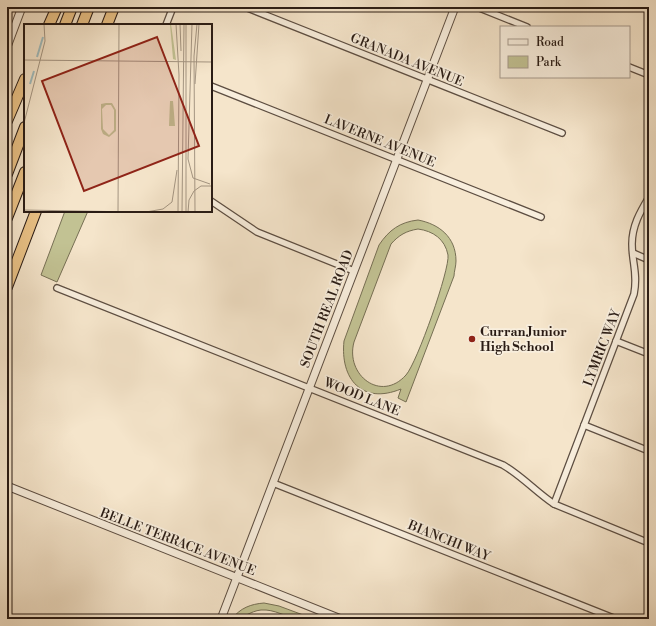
<svg xmlns="http://www.w3.org/2000/svg" width="656" height="626" viewBox="0 0 656 626" font-family="'Libre Bodoni',serif">
<style>
.green{fill:#c2c293;stroke:#766f54;fill-rule:evenodd}
.lines{fill:none;stroke-linecap:round;stroke-linejoin:round}
.minor-casing{stroke:#5d4e42;stroke-width:8}
.tertiary-casing{stroke:#5d4e42;stroke-width:9}
.motorway-casing{stroke:#2a1c15;stroke-width:12}
.minor{stroke:#f8eedd;stroke-width:5.5}
.tertiary{stroke:#f8eedd;stroke-width:7}
.motorway{stroke:#eac286;stroke-width:10}
.poi-dot{fill:#8f2418;stroke:#f8eedd;stroke-width:1.5}
.labels{text-anchor:middle;dominant-baseline:central;stroke-width:3.5;stroke-linejoin:round;paint-order:stroke}
.street-label{font-size:13px;fill:#2a1c15;stroke:#f8eedd}
.poi-label{font-size:13px;font-weight:bold;fill:#2a1c15;stroke:#f8eedd;text-anchor:start}
.inset-river{fill:none;stroke:#a0bdc0;stroke-width:2}
.inset-road{fill:none;stroke:#a49582;stroke-width:1}
.view{fill:#8f2418;fill-opacity:0.15;stroke:#8f2418;stroke-width:2}
.inset-edge{fill:none;stroke:#2a1c15;stroke-width:2}
</style>
<rect width="100%" height="100%" fill="#f5e5cb"/>
<filter id="stains"><feTurbulence type="fractalNoise" baseFrequency=".005" numOctaves="4"/><feColorMatrix values="0 0 0 0 .2 0 0 0 0 .09 0 0 0 0 .02 0 0 0 .5 -.17"/></filter>
<radialGradient id="worn" r=".72"><stop offset=".6" stop-color="#630" stop-opacity="0"/><stop offset="1" stop-color="#630" stop-opacity=".3"/></radialGradient>
<g class="green">
<path d="M65,211h23l-31,71 -16,-7z"/>
<path d="M418,220c21,4 38,17 38,41 0,5 -2,11 -2,15l-48,126 -8,-4 3,-9c-39,16 -61,-10 -57,-48l35,-96c10,-15 21,-23 39,-25zM418,229c15,2 27,10 30,26 2,14 -31,108 -42,120 -25,28 -61,0 -52,-33l37,-98c8,-9 15,-13 27,-15z"/>
<path d="M264,603l15,3 35,13c-5,0 -11,1 -16,0 -13,-2 -23,-10 -37,-9 -11,1 -18,9 -29,9 8,-11 19,-15 32,-16z"/>
</g>
<g class="lines">
<defs>
<g id="minor">
<path d="M245,7l317,126"/>
<path d="M477,7l50,20"/>
<path d="M166,25l7,-18"/>
<path d="M629,67l20,8"/>
<path d="M211,86l330,131"/>
<path d="M211,201l46,31 97,39"/>
<path d="M633,253l16,7"/>
<path d="M57,288l446,177c19,11 33,27 51,39l95,39"/>
<path d="M616,341l33,13"/>
<path d="M584,425l65,26"/>
<path d="M273,483l343,136"/>
<path d="M554,504l80,-210c4,-21 -2,-31 -2,-50 0,-18 8,-32 17,-47"/>
</g>
<g id="tertiary">
<path d="M7,47l15,-40"/>
<path d="M7,486l334,133"/>
<path d="M221,619l234,-612"/>
</g>
<g id="motorway">
<path d="M49,25l8,-18"/>
<path d="M65,25l7,-18"/>
<path d="M82,25l7,-18"/>
<path d="M107,25l7,-18"/>
<path d="M7,121l18,-42"/>
<path d="M7,174l18,-47"/>
<path d="M7,218l18,-46"/>
<path d="M7,287l29,-76"/>
</g>
</defs>
<use href="#minor" class="minor-casing"/>
<use href="#tertiary" class="tertiary-casing"/>
<use href="#motorway" class="motorway-casing"/>
<use href="#minor" class="minor"/>
<use href="#tertiary" class="tertiary"/>
<use href="#motorway" class="motorway"/>
</g>
<circle class="poi-dot" cx="472" cy="339" r="4"/>
<g class="labels">
<g class="street-label">
<text transform="translate(407 60) rotate(22)">GRANADA AVENUE</text>
<text transform="translate(380 141) rotate(22)">LAVERNE AVENUE</text>
<text transform="translate(327 309) rotate(-69)">SOUTH REAL ROAD</text>
<text transform="translate(602 348) rotate(-69)">LYMRIC WAY</text>
<text transform="translate(362 397) rotate(22)">WOOD LANE</text>
<text transform="translate(449 541) rotate(22)">BIANCHI WAY</text>
<text transform="translate(178 542) rotate(21)">BELLE TERRACE AVENUE</text>
</g>
<g class="poi-label">
<text x="480" y="332">Curran Junior<tspan x="480" dy="15">High School</tspan></text>
</g>
</g>
<g transform="translate(24 24)">
<rect width="188" height="188" fill="#f5e5cb"/>
<path d="M146,0h1l5,36 -3,-1zM146,77h3l2,25h-6zM82,79h6l4,7v21l-7,6 -6,-3 -2,-5v-25zM82,81h5l3,5v20l-5,5 -6,-6 -1,-20z" fill="#c2c293" fill-rule="evenodd"/>
<path class="inset-river" d="M13,33l6,-20M6,60l4,-13"/>
<path class="inset-road" d="M152,0l3,51 -1,137M156,0l1,27M0,36l188,2M171,60l4,-60M0,99l21,-82 -1,-17M164,135l4,-135M164,135l5,19 17,6M0,186l112,2M94,188l1,-188M122,188l17,-3 9,-7 5,-32M158,188l2,-188M162,188v-188M164,188l1,-12 5,-9 7,-5h11M171,188l-1,-156 3,-32"/>
<path class="view" d="M133,13l42,109 -115,45 -42,-110z"/>
<rect width="188" height="188" class="inset-edge"/>
</g>
<rect width="656" height="626" fill="none" stroke="#f5e5cb" stroke-width="24"/>
<rect x="8" y="8" width="640" height="610" fill="none" stroke="#2a1c15" stroke-width="2"/>
<rect x="12" y="12" width="632" height="602" fill="none" stroke="#2a1c15"/>
<rect x="500" y="26" width="130" height="52" fill="#f8eedd" stroke="#a69a8d"/>
<rect x="508" y="39" width="20" height="6" fill="#f8eedd" stroke="#a69a8d"/>
<text x="536" y="46" font-size="12" fill="#2a1c15">Road</text>
<rect x="508" y="56" width="20" height="12" fill="#c2c293" stroke="#a69a8d"/>
<text x="536" y="66" font-size="12" fill="#2a1c15">Park</text>
<rect width="100%" height="100%" filter="url(#stains)"/>
<rect width="100%" height="100%" fill="url(#worn)"/>
</svg>
